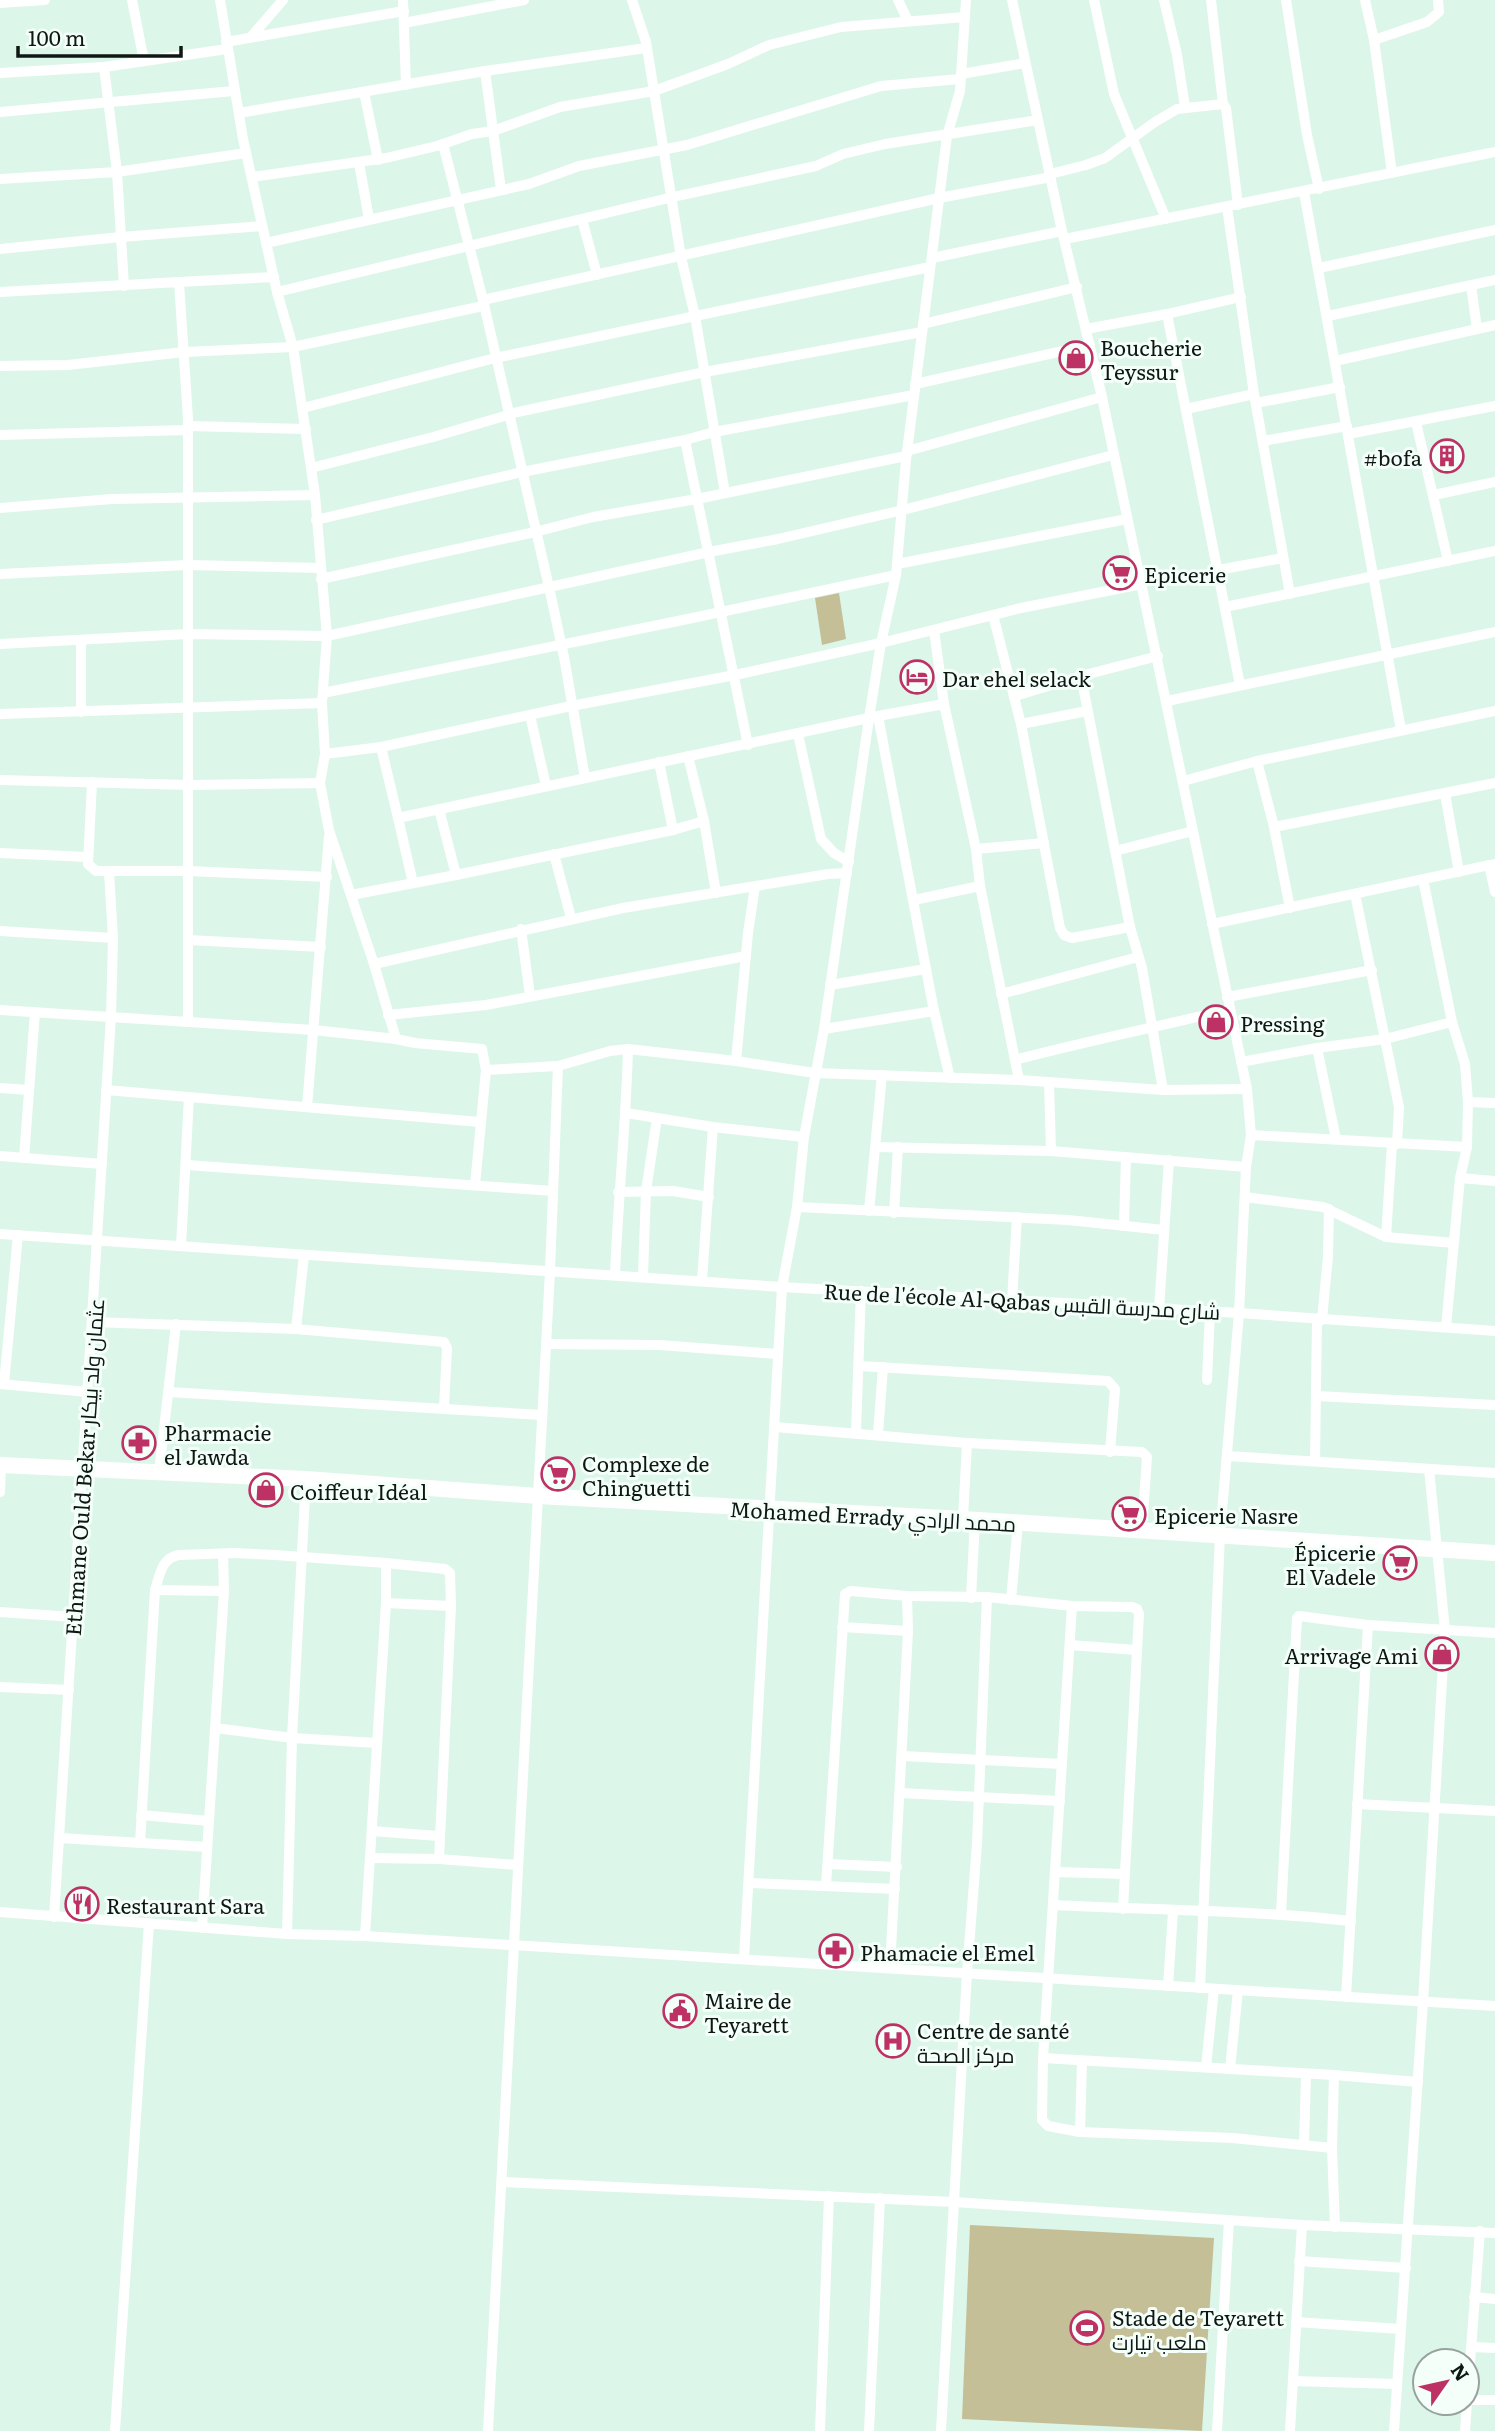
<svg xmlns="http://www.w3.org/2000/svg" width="1495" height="2431" viewBox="0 0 1495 2431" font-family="Literata,Cairo,serif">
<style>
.green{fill:#c4bf97}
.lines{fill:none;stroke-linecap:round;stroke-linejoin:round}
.street{stroke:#fff;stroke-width:10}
.secondary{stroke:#fff;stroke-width:16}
.labels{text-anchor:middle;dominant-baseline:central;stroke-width:6;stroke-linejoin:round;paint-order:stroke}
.poi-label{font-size:21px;fill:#0e1714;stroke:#f4fffa;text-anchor:start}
.street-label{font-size:21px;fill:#0e1714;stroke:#f4fffa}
</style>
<rect width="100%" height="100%" fill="#dcf6ea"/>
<g class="green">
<path d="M839,593l7,46 -24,6 -7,-47z"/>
<path d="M970,2225l244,13 -12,193 -240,-12z"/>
</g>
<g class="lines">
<g class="street">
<path d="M132,0l12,61"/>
<path d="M220,0l23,139 34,153 16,55 22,148 12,141 -5,67 3,51 -5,29 9,47 45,134 22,75"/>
<path d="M403,0l3,85"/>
<path d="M632,0l14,42 35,215 14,59 30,177"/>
<path d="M898,0l10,21"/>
<path d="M1012,0l50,231 40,166 145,692 4,46 -5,32 -7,146 -19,222 -20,453"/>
<path d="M1094,0l20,94 52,125"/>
<path d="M1164,0l13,55 8,52"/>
<path d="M1211,0l12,104"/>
<path d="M1286,0l21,135 12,54"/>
<path d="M1365,0l9,40 18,133"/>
<path d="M0,3l45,-3"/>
<path d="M404,23l120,-23"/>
<path d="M250,38l33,-38"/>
<path d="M1374,40l53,-18 12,-10 -1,-12"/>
<path d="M226,42l178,-31"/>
<path d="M104,67l13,105 129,-19"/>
<path d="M485,71l16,119"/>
<path d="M0,73l104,-6 123,-18"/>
<path d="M961,74l64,-11"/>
<path d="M364,92l14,68"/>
<path d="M0,112l234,-21"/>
<path d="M239,113l246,-42 161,-23"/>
<path d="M443,144l40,156 66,287 15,70 21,121"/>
<path d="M359,163l10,56"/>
<path d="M1050,174l36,-9 19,-7 50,-36 22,-13 46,-5 3,4 12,97"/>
<path d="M252,177l134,-19 51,-12 35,-12 21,-3 67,-24 94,-16 74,-27 41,-19 72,-18 124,-10"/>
<path d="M0,179l117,-7 7,114"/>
<path d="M1304,192l97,538"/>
<path d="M1227,207l27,187 36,200"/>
<path d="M582,219l15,56"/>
<path d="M1065,239l430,-87"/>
<path d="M266,243l263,-59 50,-18 108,-21 194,-59 79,-7"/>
<path d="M0,249l121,-12 141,-11"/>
<path d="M932,258l130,-27"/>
<path d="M1319,268l176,-38"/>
<path d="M179,282l95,-5"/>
<path d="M1471,285l6,44"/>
<path d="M0,292l179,-10 9,137v603"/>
<path d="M277,292l396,-95 143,-31 27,-12 42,-10 153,-24"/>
<path d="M483,300l456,-102 112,-21"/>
<path d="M1167,314l74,-17"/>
<path d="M1328,316l167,-36"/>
<path d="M923,324l154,-37"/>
<path d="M1086,329l81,-15 73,371"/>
<path d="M1335,361l160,-36"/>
<path d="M0,366l68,-1 116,-13 109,-5 190,-41"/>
<path d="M915,384l175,-39"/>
<path d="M1256,403l84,-16"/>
<path d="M303,408l192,-50 435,-91"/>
<path d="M1186,409l68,-15"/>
<path d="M508,414l197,-42 217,-40"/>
<path d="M1416,422l32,139"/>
<path d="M188,426l118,3"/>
<path d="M1348,434l147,-28"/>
<path d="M0,435l188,-5"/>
<path d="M685,440l63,305"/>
<path d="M1263,441l84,-15"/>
<path d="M907,451l195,-54"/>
<path d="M311,468l122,-31 75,-22"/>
<path d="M1434,495l61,-13"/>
<path d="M0,508l112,-9 203,-4"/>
<path d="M316,520l206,-48 163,-32 29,-8 200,-37"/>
<path d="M897,564l230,-45"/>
<path d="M1218,570l65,-12"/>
<path d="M0,574l187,-9 134,3"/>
<path d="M321,579l214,-47 58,-15 104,-18 209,-43"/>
<path d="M1225,607l270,-56"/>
<path d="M993,615l28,109 39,204 4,7 8,3 58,-11"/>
<path d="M934,630l10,74 32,145 4,37 39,194"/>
<path d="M81,641v71"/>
<path d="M0,644l188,-10 139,2 382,-84 69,-13 125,-29 210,-55"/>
<path d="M1081,676l49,251 12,41 21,122"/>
<path d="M323,693l355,-72 218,-46"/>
<path d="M1015,696l66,-20 77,-20"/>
<path d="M1167,701l328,-69"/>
<path d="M0,714l322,-11"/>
<path d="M530,715l16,71"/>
<path d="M878,716l56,295 16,67"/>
<path d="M1021,724l66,-13"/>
<path d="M798,734l23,105 13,14 15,9"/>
<path d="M381,747l17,71 480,-102 66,-12"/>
<path d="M325,754l56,-7 190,-41 164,-31 146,-32 140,-35 121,-24"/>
<path d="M688,756l16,65 12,72"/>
<path d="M1257,761l17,66 16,81"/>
<path d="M0,780l190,5 130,-2"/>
<path d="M1183,781l74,-20 238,-50"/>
<path d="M92,782l-4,82 8,7h92l139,6"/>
<path d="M1445,794l14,78"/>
<path d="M439,809l17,66 217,-45 -14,-68"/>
<path d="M398,818l15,65"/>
<path d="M1274,827l221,-44"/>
<path d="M673,830l31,-9"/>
<path d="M976,849l68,-6"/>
<path d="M1115,851l78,-20"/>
<path d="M0,853l88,4"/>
<path d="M554,854l17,64"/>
<path d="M1489,865l6,27"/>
<path d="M1423,879l29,143 13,42 3,38 -1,45 -7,31 -14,149"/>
<path d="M1355,894l44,213 -2,37"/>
<path d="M351,895l105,-20"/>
<path d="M914,900l66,-14"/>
<path d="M1212,924l283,-60"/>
<path d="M521,929l9,67"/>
<path d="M0,931l113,7"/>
<path d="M188,940l133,7"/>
<path d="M374,964l249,-56 205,-34 19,-1"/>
<path d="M830,985l96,-16"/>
<path d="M1001,994l137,-37"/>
<path d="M1227,997l145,-27"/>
<path d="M0,1010l314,20 82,9 19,4 67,6 4,21 -11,115"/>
<path d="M388,1015l98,-10 260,-49"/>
<path d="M824,1029l110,-18"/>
<path d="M1317,1048l19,91"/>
<path d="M1015,1060c71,-19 143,-33 215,-51"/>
<path d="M736,1061l12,-128 7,-47"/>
<path d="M1241,1062l76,-14 68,-9 67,-17"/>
<path d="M486,1070l72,-4 52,-15 18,-2 108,12 79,12 204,7 144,10 84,-1"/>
<path d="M1049,1084l2,67"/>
<path d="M0,1088l29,2"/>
<path d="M106,1090l374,32"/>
<path d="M1468,1102l27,1"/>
<path d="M307,1107l22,-271"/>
<path d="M626,1113l87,14 91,10"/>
<path d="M1251,1135l216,12"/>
<path d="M876,1147l175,4 195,16"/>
<path d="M0,1156l102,8"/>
<path d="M24,1158l11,-146"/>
<path d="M187,1165l366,26"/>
<path d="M1460,1178l35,3"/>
<path d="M618,1192l55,-1 36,6"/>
<path d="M1245,1197l78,10 63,30 68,6"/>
<path d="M797,1207l271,13 96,10"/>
<path d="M869,1211l13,-136"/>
<path d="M894,1213l4,-66"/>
<path d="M1124,1226l2,-69"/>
<path d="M0,1234l782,53 457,26 256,18"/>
<path d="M1386,1237l6,-93"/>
<path d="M181,1246l8,-149"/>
<path d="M615,1275c3,-76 11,-150 13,-226"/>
<path d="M643,1276l3,-85 11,-73"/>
<path d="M702,1280l11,-153"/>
<path d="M1012,1300l5,-83"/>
<path d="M1159,1309l10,-149"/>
<path d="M1322,1320l6,-64 1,-47"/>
<path d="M92,1322l204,7 148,13 3,6 -3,60"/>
<path d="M296,1329l8,-74"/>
<path d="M546,1344l114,1 117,9"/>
<path d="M860,1366l248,15 7,8 -5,63"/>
<path d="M1207,1380l3,-68"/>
<path d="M0,1384l88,8"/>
<path d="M4,1384l14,-149"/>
<path d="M169,1392l373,23"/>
<path d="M1316,1396l179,9"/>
<path d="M775,1427l192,16 175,9 5,5 -5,73"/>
<path d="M856,1432l5,-141"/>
<path d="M878,1434l5,-67"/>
<path d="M1227,1456l268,17"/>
<path d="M1315,1461l2,-142"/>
<path d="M159,1472l17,-148"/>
<path d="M0,1492l1,-27"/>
<path d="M963,1519l4,-76"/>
<path d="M155,1590l69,1"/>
<path d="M971,1598l4,-78"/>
<path d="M1011,1600l7,-77"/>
<path d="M386,1603l65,3"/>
<path d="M1072,1606l-29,452 -1,62 6,6 32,6 153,6 99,10"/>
<path d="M0,1612l74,5"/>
<path d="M842,1627l66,4"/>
<path d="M1070,1645l66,5"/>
<path d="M1295,1660l71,4"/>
<path d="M0,1687l69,3"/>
<path d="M215,1728l77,10 85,5"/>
<path d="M902,1756l160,8"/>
<path d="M900,1793l160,8"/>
<path d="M1357,1804l138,7"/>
<path d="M141,1815l68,6"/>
<path d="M372,1831l66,5"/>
<path d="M60,1838l147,9"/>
<path d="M140,1843l15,-253c5,-15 6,-32 24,-35l55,-2 41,2 111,8 59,6 5,4 1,33 -12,253"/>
<path d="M370,1858l69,1 79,6"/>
<path d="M828,1864l69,3"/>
<path d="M1056,1872l68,2"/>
<path d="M749,1883l146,6"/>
<path d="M826,1886l19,-292 6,-3 56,5 80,1 85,9 60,1 5,2 2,5 -16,295"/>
<path d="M1054,1905c99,5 198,5 297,16"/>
<path d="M0,1912l287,22 78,2 1130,70"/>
<path d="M1281,1913l16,-295 2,-2 69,9 127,8"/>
<path d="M54,1917l57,-900 2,-79 -4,-66"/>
<path d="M202,1928l22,-337 -1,-37"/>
<path d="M287,1934l5,-196 14,-259"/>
<path d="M365,1936l21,-333v-40"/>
<path d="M744,1959l38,-672 15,-80 7,-70 20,-108 45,-311 12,-75 15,-68 10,-115 41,-324 13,-45 6,-91"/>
<path d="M890,1968l18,-337 -1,-35"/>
<path d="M1168,1986l5,-74"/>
<path d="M1346,1997l22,-372"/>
<path d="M1043,2058l291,17 84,7"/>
<path d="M1206,2067l8,-78"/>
<path d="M1230,2069l8,-79"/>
<path d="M1334,2075l-2,73 3,79"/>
<path d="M1080,2132l2,-71"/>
<path d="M1304,2145l2,-71"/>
<path d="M502,2182l452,20 348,23 193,8"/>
<path d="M1299,2261l107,7"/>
<path d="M1474,2297l21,2"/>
<path d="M1296,2322l104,7"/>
<path d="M1471,2347l24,1"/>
<path d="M1293,2381l103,3"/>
<path d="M1467,2400h28"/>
<path d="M1467,2402l13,-171"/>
<path d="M115,2431l34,-508"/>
<path d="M488,2431l62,-1160 8,-205"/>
<path d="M820,2431l9,-235"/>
<path d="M869,2431l11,-233"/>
<path d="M941,2431l26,-458 10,-129 10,-247"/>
<path d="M1217,2431l12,-211"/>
<path d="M1290,2431l12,-206"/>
<path d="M1394,2431l29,-429 22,-372 -16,-161"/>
<path d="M1465,2431l2,-28"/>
</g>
<path class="secondary" d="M0,1465l306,14 232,17 425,23 532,34"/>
</g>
<defs>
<symbol id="shop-ring" viewBox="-11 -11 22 22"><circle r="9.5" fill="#f4fffa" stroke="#bd3165" stroke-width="1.5"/><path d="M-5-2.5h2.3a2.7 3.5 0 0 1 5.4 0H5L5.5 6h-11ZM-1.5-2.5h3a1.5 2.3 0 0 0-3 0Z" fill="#bd3165"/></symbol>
<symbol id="building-ring" viewBox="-11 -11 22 22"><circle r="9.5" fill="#f4fffa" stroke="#bd3165" stroke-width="1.5"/><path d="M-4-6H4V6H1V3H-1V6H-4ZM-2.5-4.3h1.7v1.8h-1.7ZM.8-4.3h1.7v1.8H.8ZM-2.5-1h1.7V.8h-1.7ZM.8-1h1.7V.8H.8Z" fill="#bd3165"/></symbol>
<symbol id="supermarket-ring" viewBox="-11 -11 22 22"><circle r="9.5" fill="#f4fffa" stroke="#bd3165" stroke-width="1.5"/><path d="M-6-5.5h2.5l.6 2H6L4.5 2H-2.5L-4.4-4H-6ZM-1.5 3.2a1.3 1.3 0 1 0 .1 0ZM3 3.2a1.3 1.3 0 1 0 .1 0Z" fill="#bd3165"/></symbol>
<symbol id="hotel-ring" viewBox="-11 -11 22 22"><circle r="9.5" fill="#f4fffa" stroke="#bd3165" stroke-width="1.5"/><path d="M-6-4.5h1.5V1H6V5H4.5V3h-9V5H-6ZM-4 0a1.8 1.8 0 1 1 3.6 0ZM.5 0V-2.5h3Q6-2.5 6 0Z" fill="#bd3165"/></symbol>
<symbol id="pharmacy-ring" viewBox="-11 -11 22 22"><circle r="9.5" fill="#f4fffa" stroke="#bd3165" stroke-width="1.5"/><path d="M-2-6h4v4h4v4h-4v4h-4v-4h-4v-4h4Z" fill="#bd3165"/></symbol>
<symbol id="restaurant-ring" viewBox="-11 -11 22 22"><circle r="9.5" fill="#f4fffa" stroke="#bd3165" stroke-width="1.5"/><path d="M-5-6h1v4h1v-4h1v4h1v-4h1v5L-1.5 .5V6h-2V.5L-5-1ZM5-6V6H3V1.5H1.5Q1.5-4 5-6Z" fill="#bd3165"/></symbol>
<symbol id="civic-ring" viewBox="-11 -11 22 22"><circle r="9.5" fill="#f4fffa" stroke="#bd3165" stroke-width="1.5"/><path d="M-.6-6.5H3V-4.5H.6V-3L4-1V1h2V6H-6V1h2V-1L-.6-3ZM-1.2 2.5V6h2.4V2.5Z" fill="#bd3165"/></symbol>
<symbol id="hospital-ring" viewBox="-11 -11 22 22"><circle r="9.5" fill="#f4fffa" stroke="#bd3165" stroke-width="1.5"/><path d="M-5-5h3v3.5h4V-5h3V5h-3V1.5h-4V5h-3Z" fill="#bd3165"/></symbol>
<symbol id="stadium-ring" viewBox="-11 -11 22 22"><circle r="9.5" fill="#f4fffa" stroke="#bd3165" stroke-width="1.5"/><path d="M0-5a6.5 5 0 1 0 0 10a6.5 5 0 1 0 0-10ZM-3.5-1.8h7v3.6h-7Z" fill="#bd3165"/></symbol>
</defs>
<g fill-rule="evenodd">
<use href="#shop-ring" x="1057" y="339" width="38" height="38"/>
<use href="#building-ring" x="1428" y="437" width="38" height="38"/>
<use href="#supermarket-ring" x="1101" y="554" width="38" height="38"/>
<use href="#hotel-ring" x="898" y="658" width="38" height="38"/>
<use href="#shop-ring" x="1197" y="1003" width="38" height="38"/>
<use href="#pharmacy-ring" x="120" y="1424" width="38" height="38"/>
<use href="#supermarket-ring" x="539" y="1455" width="38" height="38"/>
<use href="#shop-ring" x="247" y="1471" width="38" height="38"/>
<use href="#supermarket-ring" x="1110" y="1495" width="38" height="38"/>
<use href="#supermarket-ring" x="1381" y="1544" width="38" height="38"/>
<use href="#shop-ring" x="1423" y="1635" width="38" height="38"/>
<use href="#restaurant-ring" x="63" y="1885" width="38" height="38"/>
<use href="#pharmacy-ring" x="817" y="1932" width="38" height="38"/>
<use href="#civic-ring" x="661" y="1992" width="38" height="38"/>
<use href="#hospital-ring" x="874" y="2022" width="38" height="38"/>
<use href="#stadium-ring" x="1068" y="2309" width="38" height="38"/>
</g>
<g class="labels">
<g class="poi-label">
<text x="1100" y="346">Boucherie<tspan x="1100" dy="24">Teyssur</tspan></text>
<text x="1422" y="456" text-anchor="end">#bofa</text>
<text x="1144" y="573">Epicerie</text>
<text x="942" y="677">Dar ehel selack</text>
<text x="1240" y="1022">Pressing</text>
<text x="164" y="1431">Pharmacie<tspan x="164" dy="24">el Jawda</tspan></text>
<text x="582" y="1462">Complexe de<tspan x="582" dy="24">Chinguetti</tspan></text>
<text x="290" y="1490">Coiffeur Idéal</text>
<text x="1154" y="1514">Epicerie Nasre</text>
<text x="1376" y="1551" text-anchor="end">Épicerie<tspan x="1376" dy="24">El Vadele</tspan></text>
<text x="1418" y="1654" text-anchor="end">Arrivage Ami</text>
<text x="106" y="1904">Restaurant Sara</text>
<text x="860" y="1951">Phamacie el Emel</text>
<text x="704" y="1999">Maire de<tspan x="704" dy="24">Teyarett</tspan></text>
<text x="917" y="2029">Centre de santé<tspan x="917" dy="24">مركز الصحة</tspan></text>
<text x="1112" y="2316">Stade de Teyarett<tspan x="1112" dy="24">ملعب تيارت</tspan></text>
</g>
<g class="street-label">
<text transform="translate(1022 1300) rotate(3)">Rue de l'école Al-Qabas شارع مدرسة القبس</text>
<text transform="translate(83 1467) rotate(-86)">Ethmane Ould Bekar عثمان ولد بيكار</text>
<text transform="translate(873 1515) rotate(3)">Mohamed Errady محمد الرادي</text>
</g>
</g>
<g transform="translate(1446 2382) rotate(56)"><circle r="33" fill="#f4fffa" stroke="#98a29e" stroke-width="2"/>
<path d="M0-5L12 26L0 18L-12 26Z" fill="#bd3165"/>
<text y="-10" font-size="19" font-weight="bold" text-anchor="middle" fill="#0e1714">N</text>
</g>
<path d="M18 46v10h163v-10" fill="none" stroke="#0e1714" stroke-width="3.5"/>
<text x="28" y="46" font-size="21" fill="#0e1714" stroke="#f4fffa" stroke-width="5" paint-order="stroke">100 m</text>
</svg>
